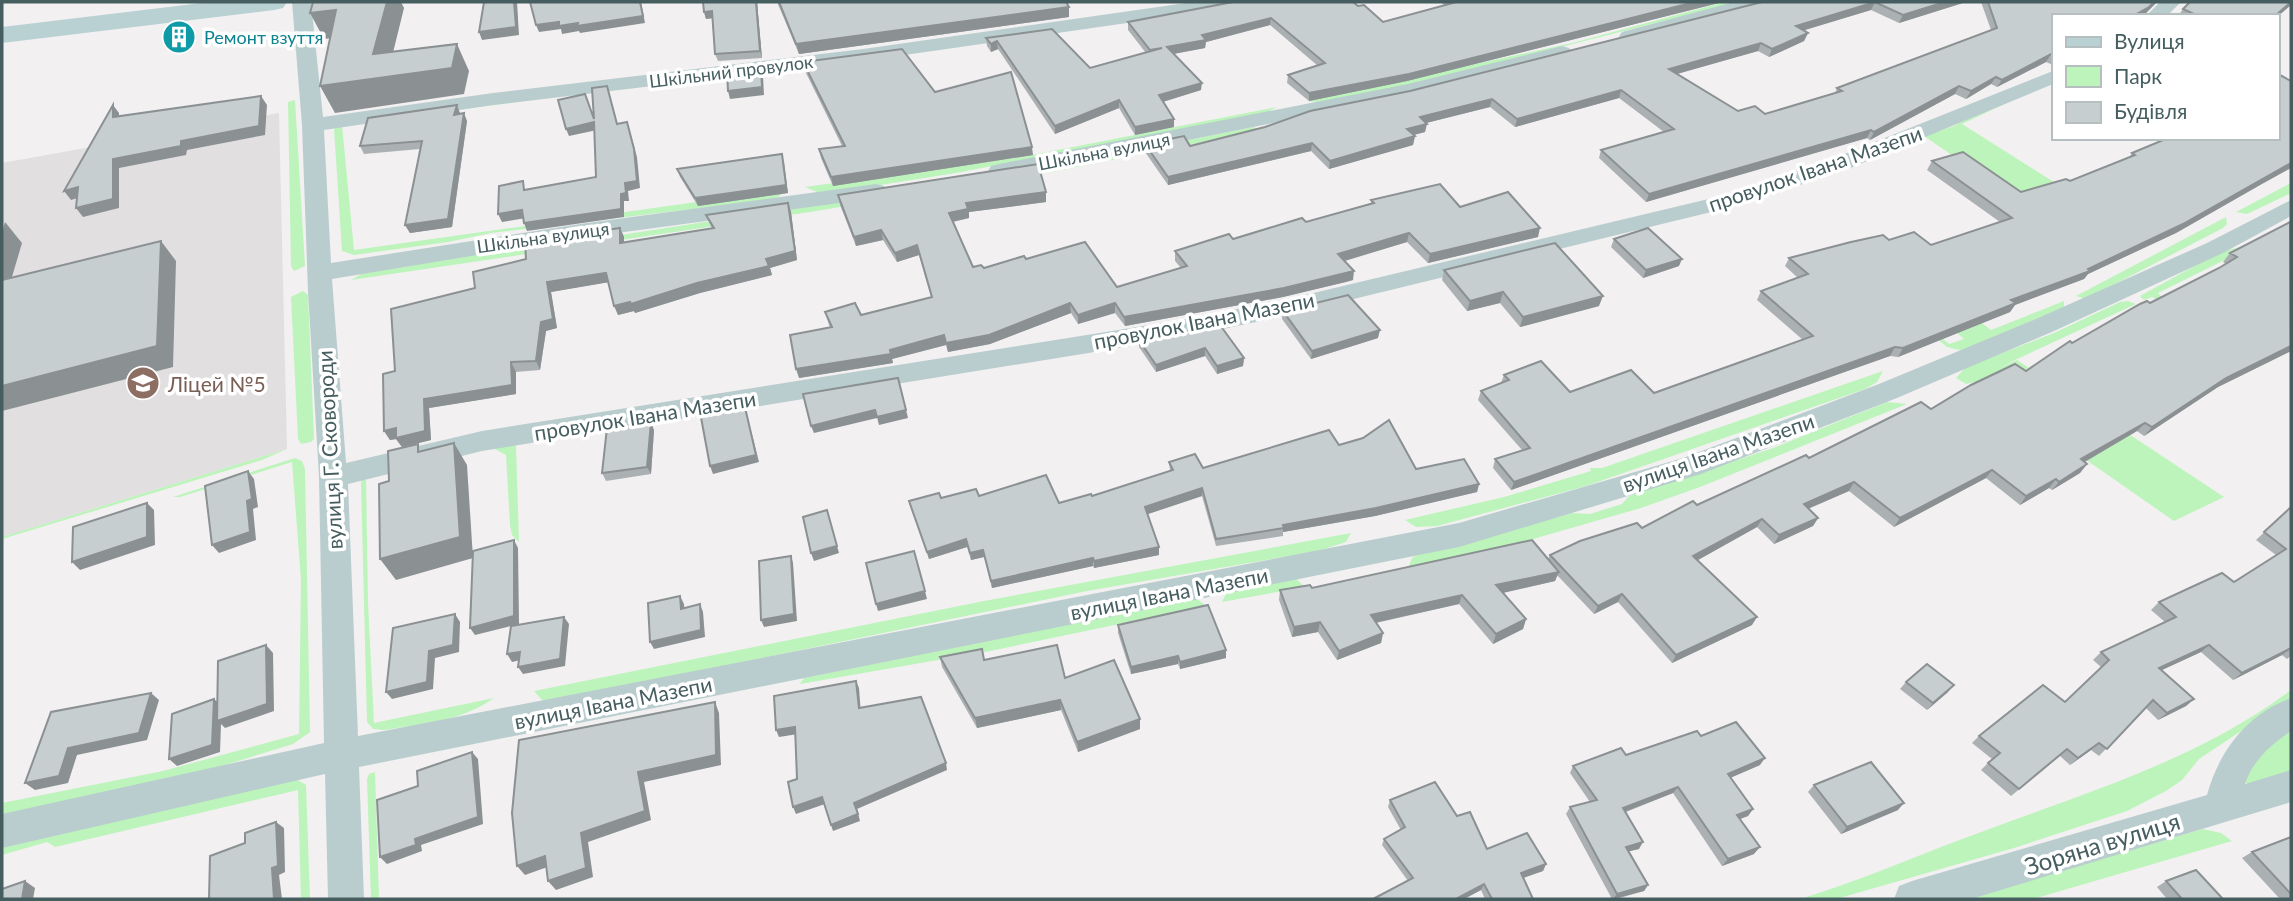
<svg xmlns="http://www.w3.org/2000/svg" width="2293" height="901" viewBox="0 0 2293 901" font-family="Lato,sans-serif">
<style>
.education{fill:#e1dfe0}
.green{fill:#bcf4bb;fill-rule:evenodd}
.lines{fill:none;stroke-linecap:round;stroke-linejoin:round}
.street{fill:#bacdce;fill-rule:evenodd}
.secondary{fill:#bad1d4;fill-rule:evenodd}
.wall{fill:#abb1b3}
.shaded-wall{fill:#8b9092}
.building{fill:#c7ced0;stroke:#8b9092;stroke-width:2}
.labels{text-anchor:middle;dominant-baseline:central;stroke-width:7;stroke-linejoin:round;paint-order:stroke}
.far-culture-label{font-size:18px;fill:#0d838f;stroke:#fff;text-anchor:start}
.far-street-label{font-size:18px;fill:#465e60;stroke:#fff}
.street-label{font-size:21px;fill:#465e60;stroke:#fff}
.education-label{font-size:21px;fill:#785e54;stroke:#fff;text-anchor:start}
.near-street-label{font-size:24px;fill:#465e60;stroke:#fff}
</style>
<rect width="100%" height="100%" fill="#f3f0f1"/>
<path class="education" d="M279,113l8,336 -285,88v-374z"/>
<g class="green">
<path d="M1725,2h14l-357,90 -65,10 -10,-1 265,-58z"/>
<path d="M1142,20l-800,105 12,125 435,-61 -11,8 -10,3 -277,33 -43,9 -94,13 -12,-4 -8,-122 9,-7z"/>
<path d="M2053,81l-91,43 92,58 -41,15 -89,-61 30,-10 34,-19z"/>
<path d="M295,100l10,166 -11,5 -3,-5 -3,-164z"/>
<path d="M1277,107l-13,7 -308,59 -101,16 -38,3 -12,-5 217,-30z"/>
<path d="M1253,127l11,3 -207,41 -247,41 -459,68 12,-7 90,-18 65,-4 509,-79z"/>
<path d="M2291,183v10l-44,21 -11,-2z"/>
<path d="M2226,217l1,7 -4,4 -137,71 -10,-3z"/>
<path d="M2261,242l-103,51 5,6 -4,2 -7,-4 -8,3 -4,-4 80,-44z"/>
<path d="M1922,277l69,53 73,-29v6l-101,44 -16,-4 -67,-55zM1901,305l75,21 -19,7 7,6 -15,5z"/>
<path d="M303,291l5,4 6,144 -3,3 -10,2 -3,-5 -7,-142z"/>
<path d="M2128,301l8,3 -119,55 -19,10 19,-9 207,137 -50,24 -200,-139 -8,2 -10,-6 10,-11 88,-34 66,-31z"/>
<path d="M1883,371l-6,11 -12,7 -279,97 -149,40 -21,1 -11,-7 99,-23 87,-26 -1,-3h12z"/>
<path d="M1887,402l20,2 -207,83 -59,21 -115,33 -118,27 4,-10 7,-4 153,-41 18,1 32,-10 7,-8 144,-48z"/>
<path d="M516,445l3,97 -7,-7 -2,-10 -4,-70 -13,-7z"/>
<path d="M287,449l-25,11 -260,79v-2z"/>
<path d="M295,458l7,3 3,8 5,263 -17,12 -132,41 -108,26 -51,9v-17l161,-32 136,-37 2,-154 -9,-118 -112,35h-7z"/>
<path d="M366,477l2,126 6,120 120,-25c-32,23 -72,26 -110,32l-11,-1 -6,-7 -6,-239 1,-5z"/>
<path d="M1351,533l-5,9 -28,9 -231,40 -534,110 -11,-1 -8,-9 450,-90z"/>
<path d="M1295,578l10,9 -83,15 6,-12z"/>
<path d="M1196,598l10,8 -216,45 -190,33 4,-6z"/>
<path d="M2291,690v8l-92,61 -17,21 -16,11 -39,20 -113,37 -178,51h-36c63,-19 122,-46 184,-68 107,-40 215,-72 307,-141z"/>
<path d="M2291,730v52c-18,6 -33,15 -47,-2l22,-34z"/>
<path d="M375,772l4,127h-8l-4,-120 2,-5z"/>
<path d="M296,779l10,6 4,114h-9l-3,-109 -243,57 -8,-5 -45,13v-12z"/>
<path d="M2203,829l18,4 11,8 -199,58h-70z"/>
</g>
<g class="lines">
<g class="street">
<path d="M292,2h19l12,115 170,-24 370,-44 330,-47h48l-10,6 -368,53 -370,44 -169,25 7,133 249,-39 296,-40 8,2 3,5 -3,5 -8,2 -296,40 -248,41 14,184 136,-32 699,-111 103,-20 437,-104 111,-37 221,-88v13l-205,85 -112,37 -452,110 -103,22 -699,113 -134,33 10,252 1101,-213 224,-65 196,-74 157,-65 171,-76 84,-43v16l-68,37 -169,78 -157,67 -196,76 -242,73 -1100,220 5,132h-36l-3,-125 -323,74v-34l322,-71 -5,-266 -11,-186 -6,-166z"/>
<path d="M1734,2h31l-3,4 -133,36 -7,-2 -3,-4 3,-4z"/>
<path d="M2160,2h21l-14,14h-21z"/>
<path d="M1562,46l7,2 3,4 -3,4 -161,40 -409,82 -8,-2 -3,-5 3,-5 8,-2 409,-80z"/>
<path d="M2291,698v33c-20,14 -38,29 -46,53l46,-14v32l-320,97h-77l5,-13 13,-5 295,-86c12,-44 40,-81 84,-97z"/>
</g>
<path class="secondary" d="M210,2h77l-4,6 -9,2 -272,33v-16z"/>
</g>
<g class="wall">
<path d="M757,2l5,56 -44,3 -3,-7 -3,-36 -6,1 -2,-7z"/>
<path d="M777,2h289l3,5v10l-270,37z"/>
<path d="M1442,2h281l-316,79 -98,20 -22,-18 1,-8 30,-9 -48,-41 -64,17 -1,6 -31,6 27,36 -38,12 11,17v8l-39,8 -16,-27 -64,26 -57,-85 -7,3 -4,-6 -1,-8 104,30 56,-15 -18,-23v-8l230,-16 25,16 62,-16 -3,-3z"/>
<path d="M1762,2h204l-67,21 -28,-13 -68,20 5,3 -4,8 -35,16 -11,-6 -81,23 61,37 27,3 70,-21 2,-5 154,-58 -10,-28h176l-13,13 -91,1v49l-7,-3 -49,25 -6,-3 -25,15 -11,-5 -85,46 -3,-2 -221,64 -47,-44 2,-8 63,-18 -45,-34 -104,29 -25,-20 -64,16 -1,9 -12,3 2,1 -2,9 -84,24 -18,-18 -143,34 -23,-33v-8l45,2z"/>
<path d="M2291,2v3l-14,12v-1h-99l5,-7z"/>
<path d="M803,62l230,93 -200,31 -12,-28 -2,-9 23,-3 -37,-75z"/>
<path d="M2291,81v89l-2,-1 -29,16 -84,48 -88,41 -4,5 -69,26 -5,7 -112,45 -8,-1 -379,134 -18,-22 2,-9 27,-9 -44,-50 3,-9 20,-8 3,-8 66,17 84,1 149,-53 -46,-40 4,-9 37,-13 -13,-12 4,-8 100,-18 42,5 69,-23 -73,-52 5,-9 89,31 49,-11 59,-23 3,-5 145,-15z"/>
<path d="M460,113v1l7,7 -15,106 -42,6 -5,-8 15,-76 -56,5 -4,-8z"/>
<path d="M784,161l4,32 -90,13 -18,-29 -3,-8z"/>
<path d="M838,195l208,7 -77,10v6l-16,4 20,45 11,1 42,-9 91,28 64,-19 -6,-7v-10l58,-12 73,-17 65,-19v-3l89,7 78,30 -110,26 -21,-21 -62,19 8,19 -70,17 -158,29 -10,-13 -37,11 -7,-11 -81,31 -42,8 -2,-7 -54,14 1,4 -94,15 31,-50 -5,-16 36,3 70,-18 -12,-42 -22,7 -14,-22 -27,6 -16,-41z"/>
<path d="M788,203l3,9 6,48 -27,8 2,7 -72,18 -65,20 -1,-2 -16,4 -10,-33 -57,10 6,36 -11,3 -6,39 -24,2v22l-87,14 2,32 -29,7 -6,-8 -6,1 -6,-9 11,-60 80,-83 51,-29 94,-31 4,9v6l88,-14 -6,-14z"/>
<path d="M2291,222v129l-73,36 -74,49 -7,-5 -52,31 2,2 -7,9 -28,17 -3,-2 -29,17 -34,-27 -92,49 -45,-36 -41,18 10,9 -5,8 -39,18 -17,-17 -59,33 54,65 -80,38 -54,-61 -24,12 -37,-39 -2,6 -52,12 23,26 -3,10 -30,15 -34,-40 -83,19 7,10 -2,10 -44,17 -19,-28 -26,5 -13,-37 1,-10 32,-2 236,-29 2,-4 92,-27 167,-70 217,-87 46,-28 147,-75 7,-4 -3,-2 7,-9z"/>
<path d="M1614,239l65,27 -36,12 -32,-31z"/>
<path d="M1444,270l155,36 -79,21 -20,-24 -33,8 -25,-31z"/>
<path d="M1283,311l95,27 -67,21 -29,-40z"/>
<path d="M1220,325l24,33 -1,8 -26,8 -12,-18 -49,16 -17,-25v-7z"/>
<path d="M654,430l-3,44 -45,7 -4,-8z"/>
<path d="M1339,445l77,24 63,15 -2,8 -102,24 -92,16v4l-67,10 -14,-50 -54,18 11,33v8l-65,13 -1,-2 -101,22 -8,-31 -13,3 -4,-13 -38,12 -20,-58 70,-5 80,7 33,-7 78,-25 -1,-9 34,6z"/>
<path d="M2291,507v149l-4,3 -5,-4 -49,25 -32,-28 -39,18 32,29 -8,7 -28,14 -12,-12 -47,48 -8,-6 -21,15 -10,-9 -49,40 -30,-26 11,-11 -20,-16 7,-7 86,-34 36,-35 -8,-7 8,-8 64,-30 -14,-12 8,-8 75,-20 42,-27 -20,-15z"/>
<path d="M1118,625l108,25v8l-46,11 -2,-5 -47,10 -13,-41z"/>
<path d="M940,657l44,3 81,18 75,51 -62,23 -17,-42 -84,18 -35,-61z"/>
<path d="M1906,682l42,10 -21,18 -27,-21z"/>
<path d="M1701,736l59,29 -30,13 23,31 -5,7 -8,3 14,35 -32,12 -49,-73 -47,19 13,37 -10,2 19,34 -4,6 -28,8h-4l-46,-85 4,-7 20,-5 -20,-29 3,-7 53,-11z"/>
<path d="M1814,785l84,25 -57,24 -33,-42z"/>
<path d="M1390,800l67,16 30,33 59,15 -3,7 -20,7 10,21h-48l-4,-9 -17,9h-91l35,-18 -26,-36 2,-6 17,-9 -13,-23z"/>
<path d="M2291,837v62h-11l-38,-41 10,-6z"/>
<path d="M2166,881l57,18h-56l-10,-12z"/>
</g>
<g class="shaded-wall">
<path d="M387,2h14l3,6 -17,69 70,-33 12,27 -5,23 -129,19 -15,-27 53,-32z"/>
<path d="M514,2h3l2,33 -37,5 -3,-8z"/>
<path d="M640,2h1l4,21 -65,10 -1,-2 -17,3 -1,-5 -22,3 -3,-7z"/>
<path d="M756,2h1l5,56 -2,-7z"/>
<path d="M1695,2h28l-316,79 -98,20v-8z"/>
<path d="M1875,2l-4,8 -79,24 4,-8z"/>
<path d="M1945,2h21l-67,21 4,-8z"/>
<path d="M2154,2h3l-13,13 -2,1h-9z"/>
<path d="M2291,2v3l-14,12v-1h-2z"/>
<path d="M1069,7v10l-270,37 -3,-10z"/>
<path d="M336,10l13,26 -25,3 -14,-26z"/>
<path d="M712,11l2,7 -8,1 -2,-7z"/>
<path d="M1271,18l-1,7 -64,17 -1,6 -38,7v-8l35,-12z"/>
<path d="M1808,33l-4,8 -35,16 3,-8z"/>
<path d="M997,41l1,8 -7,3v-8z"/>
<path d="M1761,43l-3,8 -92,26 3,-8z"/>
<path d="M2051,54l-5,8 -49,25 5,-7z"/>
<path d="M761,68l2,8 1,19 -34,4 -2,-8z"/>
<path d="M1996,77l-5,7 -25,15 5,-8z"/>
<path d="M1202,83l-1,7 -42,13v-8z"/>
<path d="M1959,86l-4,8 -85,46 4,-8z"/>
<path d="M1621,90l-2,8 -104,29 2,-8z"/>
<path d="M261,96l6,9 -2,30 -78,15 -1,5 -67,13v40l-36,9 -7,-9 37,-49 68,-18z"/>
<path d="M1492,99l-2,8 -72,18 2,-8z"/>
<path d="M1119,100v8l-64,26v-8z"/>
<path d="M113,105l6,8v13l-6,-9z"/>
<path d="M457,105l3,8 -2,10 -4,-8z"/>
<path d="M464,113l3,8 -15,106 -42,6 -5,-8z"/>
<path d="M1174,119v8l-39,8v-8z"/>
<path d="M594,122l3,8 -28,6 -3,-7z"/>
<path d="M627,122l10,35 3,31 -12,3 1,10h-5v16l-97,14 -3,-8 97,-29 4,-11z"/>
<path d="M1427,124l-2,8 -19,5 1,-8z"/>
<path d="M1871,130l-4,8 -221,64 3,-8z"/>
<path d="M1415,136l-2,9 -84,24 1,-8z"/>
<path d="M1312,143l-1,8 -143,34v-8z"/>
<path d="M1032,147l1,8 -200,31 -2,-9z"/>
<path d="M782,154l6,39 -90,13 -3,-8z"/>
<path d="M2291,163v3l-2,3 -29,16 -84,48 -88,41 -4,5 -69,26 -5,7 -112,45 5,-9 108,-48 77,-31z"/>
<path d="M78,187l6,9 -13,4 -7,-9z"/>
<path d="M1046,192v10l-77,10v6l-18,4 -2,-9 17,-10z"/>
<path d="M788,203l3,9 6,48 -27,8 2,7 -72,18 -65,20 -1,-2 -16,4 -4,-9 16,-4 136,-43z"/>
<path d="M522,210l4,8 -24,4 -4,-8z"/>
<path d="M5,222l17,21 -18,61 -2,-2v-69z"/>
<path d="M620,228l4,9v16l-4,-10z"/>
<path d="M1540,228l-2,9 -110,26 2,-9z"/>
<path d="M881,230l2,10 -27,6 -2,-9z"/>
<path d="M1409,233l-2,9 -70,21 1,-9z"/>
<path d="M161,241l15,20 -3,106 -171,44v-25z"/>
<path d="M917,245l2,10 -22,7 -2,-9z"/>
<path d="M1682,259l-3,7 -36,12 3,-8z"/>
<path d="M1354,271l-1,9 -7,2 -63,15 -158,29 -1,-9z"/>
<path d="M606,273l4,9 -59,10 6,36 -11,3 -6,39 -4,-9 11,-79z"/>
<path d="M1503,292l-3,11 -33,8 3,-10z"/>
<path d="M1603,296l-4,10 -79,21 3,-10z"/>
<path d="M1070,303l1,10 -81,31 -42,8 -2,-9z"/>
<path d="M1115,303v10l-37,11v-9z"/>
<path d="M1380,330l-2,8 -67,21 1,-8z"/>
<path d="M944,335l2,10 -54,14 1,4 -94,15 -3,-9 94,-19z"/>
<path d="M2291,346v5l-73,36 -74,49 8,-9 74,-49z"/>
<path d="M1895,347l-5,9 -379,134 3,-8z"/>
<path d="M1205,348v8l-49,16v-7z"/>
<path d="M1244,358l-1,8 -26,8v-8z"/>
<path d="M511,362l5,10v22l-87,14 2,32 -29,7 -6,-8 -6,1 -6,-9 40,-32z"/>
<path d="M744,403l15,59 -46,12 -3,-8z"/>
<path d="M875,410l2,8 -63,15 -3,-7z"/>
<path d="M906,410l2,8 -29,7 -2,-8z"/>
<path d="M651,422l3,8 -3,44 -4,-7z"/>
<path d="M2145,423l-8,8 -63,37 7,-9z"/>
<path d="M454,443l13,22 6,93 -77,22 -16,-21z"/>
<path d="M2087,464l-7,9 -28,17 7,-8z"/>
<path d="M1992,470l-6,8 -92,49 6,-9z"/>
<path d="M248,471l6,8 4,28 -5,2 3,31 -37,13 -7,-8 35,-44z"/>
<path d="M2056,479l-7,9 -29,17 6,-9z"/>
<path d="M1854,482l-5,9 -51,22 6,-9z"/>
<path d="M1479,484l-2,8 -102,24 -92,16v-7z"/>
<path d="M1202,488v8l-57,19v-8z"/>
<path d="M147,503l7,7 1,35 -75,25 -8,-8z"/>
<path d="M827,510l12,43 -25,8 -3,-8z"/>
<path d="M1818,518l-5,8 -39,18 5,-9z"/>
<path d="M1762,519l-5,8 -68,38 4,-9z"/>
<path d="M966,539l1,8 -38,12 -2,-7z"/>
<path d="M514,540l4,8 1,76 -44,11 -5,-7z"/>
<path d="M1159,547v8l-65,13v-7z"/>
<path d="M983,550l1,7 -13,3 -1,-7z"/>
<path d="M791,556l2,7 4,58 -33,6 -3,-7z"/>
<path d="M1093,558v8l-101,22 -1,-7z"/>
<path d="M1559,572l-4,9 -62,14 3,-10z"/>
<path d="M925,591l2,8 -49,12 -2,-7z"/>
<path d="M1622,594l-4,8 -24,12 4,-8z"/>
<path d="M1462,595l-3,9 -90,20 2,-9z"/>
<path d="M680,596l4,8 1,12 -4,-7z"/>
<path d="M700,604l3,8 2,25 -51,12 -4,-7z"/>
<path d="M455,614l5,8 -1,30 -24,6 -2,31 -41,10 -6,-7 43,-41z"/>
<path d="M564,617l5,7 -4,42 -42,8 -5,-7z"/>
<path d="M1757,617l-5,8 -80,38 4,-8z"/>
<path d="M1526,619l-3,10 -30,15 3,-10z"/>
<path d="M1320,622l-2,10 -26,5 2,-10z"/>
<path d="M1383,633l-2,10 -44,17 2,-9z"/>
<path d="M266,645l7,8 1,58 -49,17 -4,-4 -1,28 -43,14 -8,-7 45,-60 8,7z"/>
<path d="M2209,645l-8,7 -50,23 8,-7z"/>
<path d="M2291,648l-9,7 -49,25 9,-7z"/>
<path d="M1226,650v8l-46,11v-7z"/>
<path d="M520,652l5,7 -13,3 -5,-8z"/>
<path d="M1178,656v8l-47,10v-7z"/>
<path d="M856,681l3,7 2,27 -2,-7z"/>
<path d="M1954,685l-6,7 -21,18 6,-7z"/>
<path d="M151,693l8,7 -12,40 -70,15 -9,28 -33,7 -10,-7 43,-35z"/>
<path d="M2194,699l-8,7 -28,14 9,-7z"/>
<path d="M1060,700l1,10 -84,18 -2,-10z"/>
<path d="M715,702l4,11 2,52 -77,17 7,38 -63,22 5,35 -37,13 -8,-9 33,-48 57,-61z"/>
<path d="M1140,719v10l-62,23 -1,-10z"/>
<path d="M795,727l3,7 -19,3 -3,-7z"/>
<path d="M2099,743l-8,7 -21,15 8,-7z"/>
<path d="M472,752l6,7 5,65 -62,21 1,6 -35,13 -7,-7 35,-18z"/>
<path d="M1765,758l-5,7 -37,16 5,-7z"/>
<path d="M946,763l1,7 -90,39 3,12 -27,10 -2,-6 23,-22z"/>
<path d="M1678,787l-5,6 -54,21 4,-6z"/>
<path d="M822,797l3,7 -29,10 -3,-7z"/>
<path d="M1904,803l-6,7 -57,24 6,-7z"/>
<path d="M1753,809l-5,7 -16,6 5,-7z"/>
<path d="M276,822l8,6 1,44 -6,3 3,24h-8l-2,-31z"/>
<path d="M1643,842l-4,7 -17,4 4,-6z"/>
<path d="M1760,847l-6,7 -32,12 6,-7z"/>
<path d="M545,856l8,9 -28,10 -8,-9z"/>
<path d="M1546,864l-3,7 -26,9 4,-7z"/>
<path d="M25,881l10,7 -2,11h-11z"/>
<path d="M1484,884l-3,6 -17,9h-8z"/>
<path d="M1648,885l-4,6 -31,8 4,-5z"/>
</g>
<g class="building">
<path d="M313,2h74l-14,52 84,-10 -5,24 -132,18 16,-76 -26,3z"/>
<path d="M484,2h30l2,25 -37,5z"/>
<path d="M530,2h110l3,14 -66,10 1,-3 -19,3v-4l-23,3z"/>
<path d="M703,2h53l4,49 -45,3 -3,-43 -8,1z"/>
<path d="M779,2h287l3,5 -273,37z"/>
<path d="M1233,2h120l5,4 6,-1 19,17 70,-19 -2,-1h244l-286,72 -100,19 -21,-18 37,-12 -54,-45 -69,17 4,5 -39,7 35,36 -43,12 15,24 -39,8 -16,-27 -64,26 -58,-85 -6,3 -5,-6 66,-9 38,39 72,-20 -12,2 -22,-28z"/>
<path d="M1762,2h183l-42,13 -28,-13 -79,24 12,7 -36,16 -11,-6 -92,26 69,42 17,-5 10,8 77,-23 -5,-3 160,-60 -9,-26h166l-5,5 -16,9h-80v39l-2,-1 -49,26 -6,-3 -25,14 -12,-5 -85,46 -3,-2 -222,64 -48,-44 73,-21 -53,-39 -104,29 -25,-20 -72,18 7,7 -20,5 8,7 -85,25 -18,-18 -144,34 -23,-33 39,-8 6,10 75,-19 45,-16 100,-20z"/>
<path d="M2190,2h101l-16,14h-77l-15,-7z"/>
<path d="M902,49l33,43 76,-20 21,75 -201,30 -12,-28 26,-3 -42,-84z"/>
<path d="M761,68l1,19 -34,4 -1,-19z"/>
<path d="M2280,75l11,6v82l-108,61 -95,45 2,2 -79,29 5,3 -113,45 -8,-1 -381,135 -19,-23 35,-11 -49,-57 28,-11 -5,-5 37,-14 29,31 61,-22 23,23 159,-57 -52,-45 47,-17 -19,-16 62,-16 32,-7 6,5 25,-8 17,13 81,-27 -80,-57 31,-9 58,40 45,-13 4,2 65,-26 -3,-2 36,-15h109v-62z"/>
<path d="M607,86l10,38 10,-2 7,27 3,32 -12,2 1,10 -5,1v15l-97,14 -2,-13 -24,4 1,-28 24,-5 1,9 72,-13 -2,-55 -28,7 -8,-29 27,-6 9,25 -2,-31z"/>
<path d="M261,96l-2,30 -78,15v5l-68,13v40l-37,9 2,-21 -14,4 49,-86v12z"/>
<path d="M457,105l-3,10 10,-2 -16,106 -43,6 17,-84 -62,5 8,-28z"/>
<path d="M782,154l4,31 -91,13 -18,-29z"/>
<path d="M1038,164l8,28 -80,11 2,6 -19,4 24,54 8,-2 3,3 40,-12 2,3 59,-17 32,45 70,-21 -12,-15 54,-17 4,5 69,-21 4,4 68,-19 -3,-3 69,-16 20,23 48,-15 32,36 -110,26 -21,-21 -71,21 16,17 -70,17 -160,29 -9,-14 -37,12 -8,-12 -81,32 -43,8 -2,-8 -54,15 1,4 -95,15 -6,-34 42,-8 -7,-15 30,-9 6,12 71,-18 -15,-52 -22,8 -14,-23 -27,7 -16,-42z"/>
<path d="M788,203l7,48 -29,8 3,7 -72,17 -66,21 -1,-2 -16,4 -8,-33 -59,9 6,37 -12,3 -5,39 -25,1 1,23 -88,14 1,32 -29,7v-10l-12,3 -1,-57 12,-3 -4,-62 84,-21 -2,-16 53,-13 -1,-17 95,-14v15l94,-15 -8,-13z"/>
<path d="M2290,222l1,124 -65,32 -74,49 -7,-4 -64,36 6,5 -28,18 -3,-3 -30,17 -34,-26 -92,48 -46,-36 -50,22 14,14 -39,17 -17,-16 -69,37 64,61 -81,38 -54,-61 -24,12 -48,-51 30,-14 57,-18 5,5 51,-27 4,4 109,-50 3,3 112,-56 10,7 40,-24 44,-21 11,7 44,-30 2,2 68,-39 7,-3 3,2 69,-35 18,-11 -7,-4z"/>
<path d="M1648,228l34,31 -36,11 -32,-31z"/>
<path d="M161,241l-4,105 -155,40v-106z"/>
<path d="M1555,243l48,53 -80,21 -20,-25 -33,9 -26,-31z"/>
<path d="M1348,295l32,35 -68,21 -29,-40z"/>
<path d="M1220,325l24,33 -27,8 -12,-18 -49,17 -17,-25z"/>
<path d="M898,378l8,32 -29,7 -2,-7 -64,16 -8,-32z"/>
<path d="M744,403l12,52 -46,11 -10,-54z"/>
<path d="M1389,420l27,49 48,-10 15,25 -103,24 -93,17 1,3 -68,11 -14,-51 -57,19 14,40 -65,14 -1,-3 -102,23 -8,-31 -13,3 -4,-14 -39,13 -18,-51 30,-8 2,5 35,-9 3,7 67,-21 13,28 32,-9 1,2 81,-26 -4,-8 26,-8 8,14 126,-38 10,15 24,-7z"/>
<path d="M651,422l-4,45 -45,6 5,-45z"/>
<path d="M454,443l6,94 -80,22 -1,-75 10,-3 -1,-30 30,-7v8z"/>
<path d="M248,471l4,28 -5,2 3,31 -38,13 -7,-59z"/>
<path d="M147,503v34l-75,25 1,-35z"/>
<path d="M2291,507v141l-49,25 -33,-28 -50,23 35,31 -27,14 -14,-13 -46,49 -8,-6 -21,15 -11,-9 -48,40 -31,-26 12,-10 -21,-17 64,-51 22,17 44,-42 -8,-8 75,-35 -17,-15 63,-29 12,9 52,-33 -22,-17z"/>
<path d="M827,510l10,36 -26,7 -8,-36z"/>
<path d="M514,540v76l-44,12 3,-77z"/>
<path d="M1532,540l27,32 -63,13 30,34 -30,15 -34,-39 -91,20 12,18 -44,18 -19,-29 -26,5 -14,-37 30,-5 2,3z"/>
<path d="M914,551l11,40 -49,13 -10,-41z"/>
<path d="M791,556l3,58 -33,6 -2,-59z"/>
<path d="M680,596l1,13 19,-5 1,26 -51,12 -2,-39z"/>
<path d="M1208,605l18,45 -46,12 -2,-6 -47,11 -13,-42z"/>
<path d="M455,614l-2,31 -24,6 -2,31 -41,10 7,-64z"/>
<path d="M564,617l-4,42 -42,8 2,-15 -13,2 4,-28z"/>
<path d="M266,645l1,59 -50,17 1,-60z"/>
<path d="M1057,645l8,33 49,-18 26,59 -63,23 -17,-42 -85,18 -35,-61 42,-8 2,11z"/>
<path d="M1927,664l27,21 -21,18 -27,-21z"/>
<path d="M856,681l3,27 62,-11 25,66 -92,40 4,11 -27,11 -9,-28 -29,10 -5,-25 9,-3 -2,-52 -19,3 -2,-34z"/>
<path d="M151,693l-12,40 -71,15 -9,28 -34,7 26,-71z"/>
<path d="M214,699l-2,46 -43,14 3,-45z"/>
<path d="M715,702l1,53 -78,17 7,39 -64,22 5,35 -38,13 -3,-25 -28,10 -5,-53 7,-73z"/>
<path d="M1736,722l29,36 -37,16 25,35 -16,6 23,32 -32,12 -50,-72 -55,21 20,34 -17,5 22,38 -31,9 -47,-87 27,-7 -24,-34 48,-18 5,7 71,-24 4,5z"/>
<path d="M472,752l6,65 -63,22 1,6 -36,12 -3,-57 41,-14 -1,-15z"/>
<path d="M1871,762l33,41 -57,24 -33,-42z"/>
<path d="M1435,782l22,34 13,-4 17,37 40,-16 19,31 -25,9 12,26h-41l-8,-15 -28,15h-83l40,-21 -29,-39 21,-12 -15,-27z"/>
<path d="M276,822l2,44 -6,2 2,31h-65l1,-43 35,-13v-10z"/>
<path d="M2291,837v57l-39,-42z"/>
<path d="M2196,870l27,29h-41l-16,-18z"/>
<path d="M25,881l-3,18h-20v-10z"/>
</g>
<defs>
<symbol id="building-disc" viewBox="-11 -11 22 22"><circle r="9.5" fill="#0f9aa8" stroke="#fff"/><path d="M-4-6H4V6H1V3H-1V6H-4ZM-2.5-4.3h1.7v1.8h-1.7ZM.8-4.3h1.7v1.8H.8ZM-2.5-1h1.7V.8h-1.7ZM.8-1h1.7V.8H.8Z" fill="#fff"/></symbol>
<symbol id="school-disc" viewBox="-11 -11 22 22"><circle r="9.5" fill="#8d6e63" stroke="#fff"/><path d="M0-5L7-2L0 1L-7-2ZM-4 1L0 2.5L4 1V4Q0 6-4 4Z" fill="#fff"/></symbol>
</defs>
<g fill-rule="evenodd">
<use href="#building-disc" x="160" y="18" width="38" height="38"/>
<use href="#school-disc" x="124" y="364" width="38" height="38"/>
</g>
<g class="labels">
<g class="far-culture-label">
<text x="204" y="37">Ремонт взуття</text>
</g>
<g class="far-street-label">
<text transform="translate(731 71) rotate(-7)">Шкільний провулок</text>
<text transform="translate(1104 151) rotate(-11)">Шкільна вулиця</text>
<text transform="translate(543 237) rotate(-8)">Шкільна вулиця</text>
</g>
<g class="street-label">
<text transform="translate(1815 168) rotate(-19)">провулок Івана Мазепи</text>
<text transform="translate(1204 320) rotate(-11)">провулок Івана Мазепи</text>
<text transform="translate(645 415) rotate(-9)">провулок Івана Мазепи</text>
<text transform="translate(329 450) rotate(-93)">вулиця Г. Сковороди</text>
<text transform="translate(1718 452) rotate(-19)">вулиця Івана Мазепи</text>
<text transform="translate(1169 593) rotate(-11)">вулиця Івана Мазепи</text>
<text transform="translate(613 702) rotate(-11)">вулиця Івана Мазепи</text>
</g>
<g class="education-label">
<text x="168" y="383">Ліцей №5</text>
</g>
<g class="near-street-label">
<text transform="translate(2102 843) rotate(-17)">Зоряна вулиця</text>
</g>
</g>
<rect width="2293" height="901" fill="none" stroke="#465e60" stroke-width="7"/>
<rect x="2052" y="14" width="228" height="126" fill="#ffffff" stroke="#b5bfbf" stroke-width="2"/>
<rect x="2066" y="37" width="35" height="10" fill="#bad1d4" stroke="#b5bfbf" stroke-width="2"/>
<text x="2114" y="49" font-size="21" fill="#465e60">Вулиця</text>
<rect x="2066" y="66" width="35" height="21" fill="#bcf4bb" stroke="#b5bfbf" stroke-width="2"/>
<text x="2114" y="84" font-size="21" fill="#465e60">Парк</text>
<rect x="2066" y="102" width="35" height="21" fill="#c7ced0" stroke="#b5bfbf" stroke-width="2"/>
<text x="2114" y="119" font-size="21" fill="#465e60">Будівля</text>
</svg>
